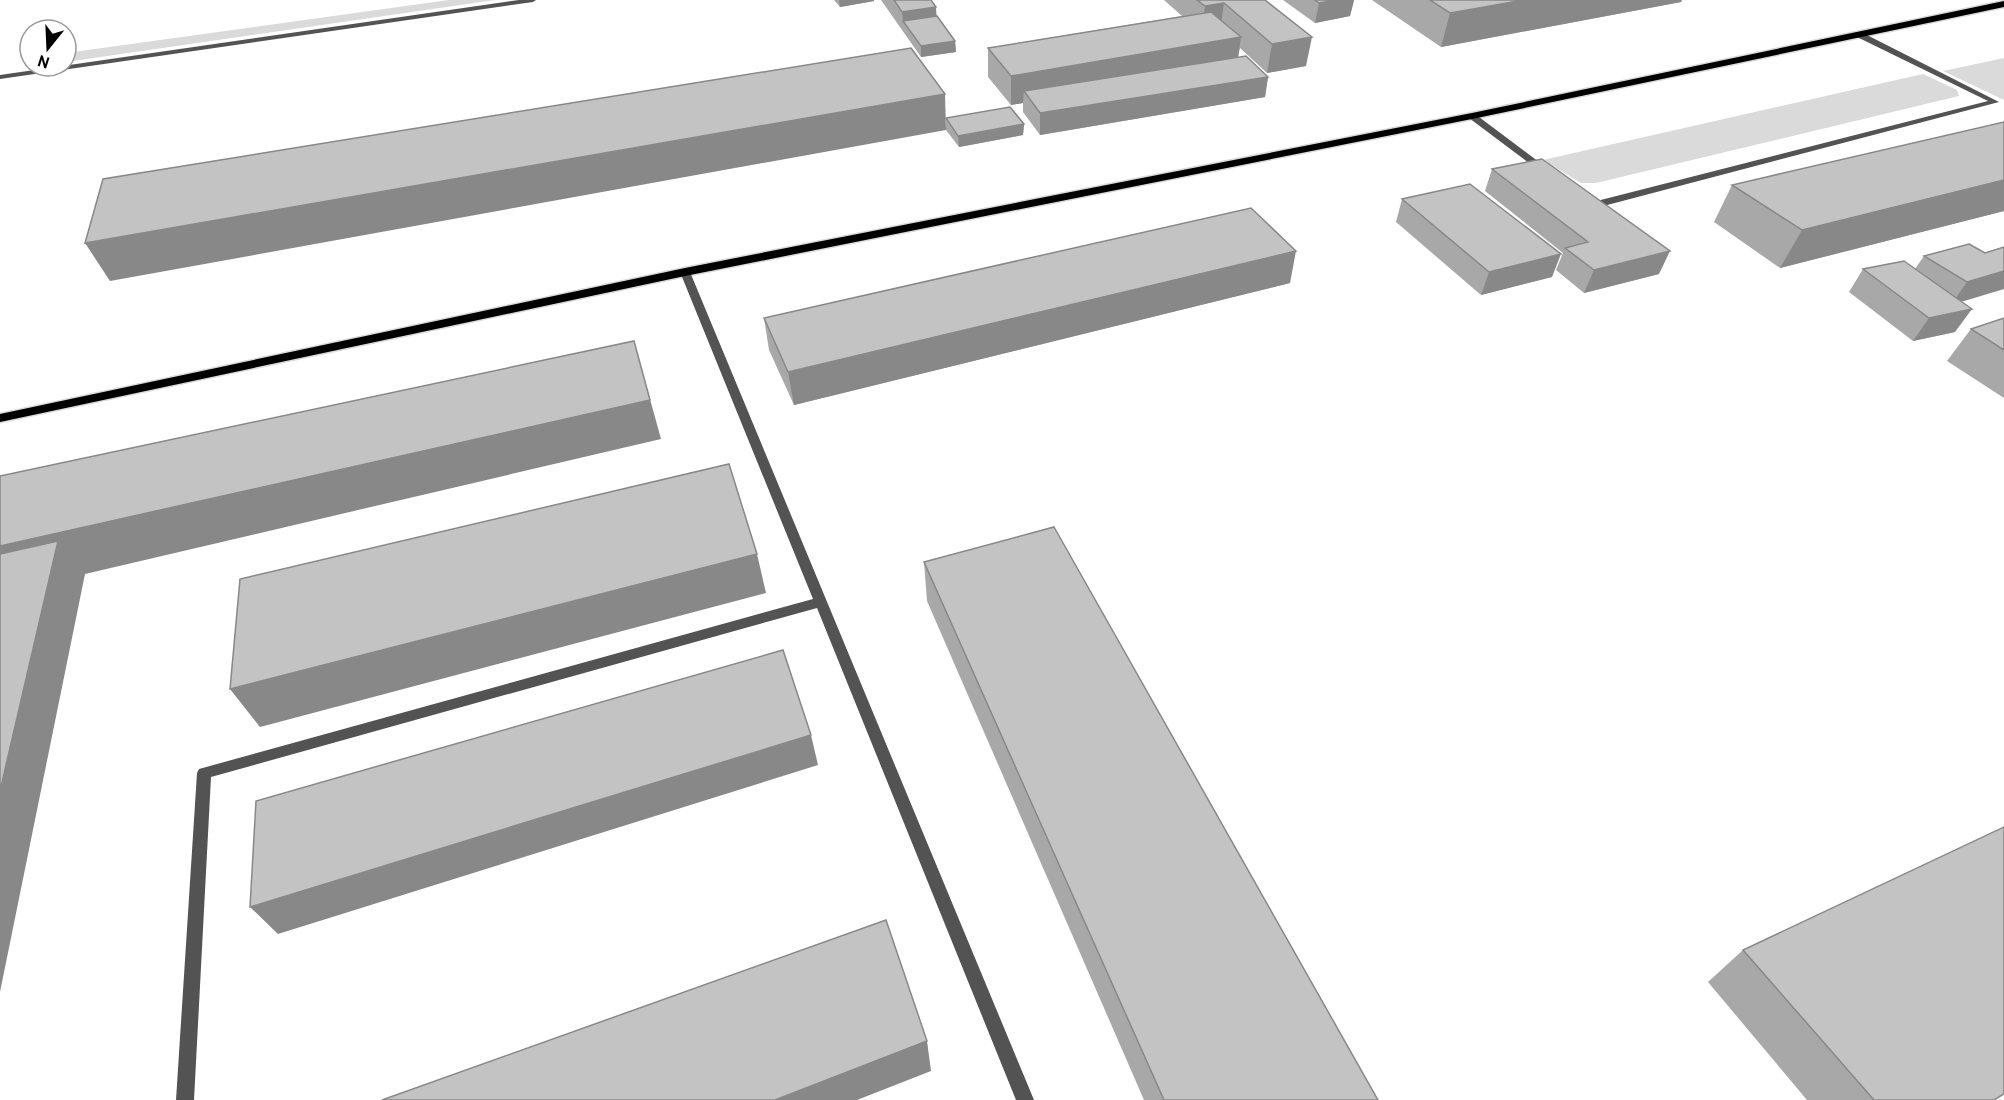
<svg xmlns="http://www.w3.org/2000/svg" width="2004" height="1100" viewBox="0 0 2004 1100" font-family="Overpass,sans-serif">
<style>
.green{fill:#dadada}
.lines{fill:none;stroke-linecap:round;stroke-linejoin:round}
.primary-casing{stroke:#dbdbdb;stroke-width:3}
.street{fill:#535353;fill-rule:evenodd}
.primary{fill:#000;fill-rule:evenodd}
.wall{fill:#a8a8a8}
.shaded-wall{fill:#888}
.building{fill:#c3c3c3;stroke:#888;stroke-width:1.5}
</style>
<rect width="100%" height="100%" fill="#fff"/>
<g class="green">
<path d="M449,0h46l-429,62v-9z"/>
<path d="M2004,58v42l-61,-29z"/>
<path d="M1923,74l34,16 2,6 -363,87h-15l-38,-23z"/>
</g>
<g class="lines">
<defs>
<path id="primary" d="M2004,1v6l-532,112 -787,157 -685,146v-8l685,-146 787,-155z"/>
</defs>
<use href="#primary" class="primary-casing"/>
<g class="street">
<path d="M519,0h17l-3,2 -533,77v-4z"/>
<path d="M1857,33h6l136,69 -407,107 -7,-5 403,-103 -131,-64z"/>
<path d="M1469,114h6l72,54v4h-6l-72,-54z"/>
<path d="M685,269l5,3 344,828h-18l-199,-492 -606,169 -17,323h-18l21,-327 2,-4 614,-170 -133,-327z"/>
</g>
<use href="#primary" class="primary"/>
</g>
<g class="wall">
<path d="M834,0h40v1l-34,6z"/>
<path d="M881,0h53h-3l6,16 18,25 1,11 -35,5z"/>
<path d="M1164,0h101l41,66 -39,7 -27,-25 -2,9 30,20 -3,20 -225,38 -17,-23v-9l-12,2 -23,-28v-29l194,-32z"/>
<path d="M1283,0h71l-4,16 -35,7z"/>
<path d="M1372,0h310l-1,2 -240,45z"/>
<path d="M946,118l78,6 -1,11 -64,12 -13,-17z"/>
<path d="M2004,122v89l-224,57 -66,-46 18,-37z"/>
<path d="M1492,169l167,105 -75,19 -28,-23 7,-17 -78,-62z"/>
<path d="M1402,199l150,78 -71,18 -85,-73z"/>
<path d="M1985,253l-24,49 -6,30 -42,9 -64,-49 14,-23h52l9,-13z"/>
<path d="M1290,283l-496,122 -25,-55 -5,-32z"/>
<path d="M2004,318v80l-57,-37 24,-32z"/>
<path d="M924,562l454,538h-234l-217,-499z"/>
<path d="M1743,950l251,150h-187l-99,-118z"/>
</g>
<g class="shaded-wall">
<path d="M839,0h35v1l-34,6z"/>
<path d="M1336,0h18l-4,16 -35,7 4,-20z"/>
<path d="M1524,0h158l-1,2 -240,45 9,-34z"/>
<path d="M1224,3l-4,28 -19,3 4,-28z"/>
<path d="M936,7l1,20 -34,-6 -1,-9z"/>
<path d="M1241,37l-4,28 -213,26 -1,12 -12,2v-29z"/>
<path d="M1312,37l-6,29 -39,7 5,-29z"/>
<path d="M955,41l1,11 -35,5v-11z"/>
<path d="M1268,77l-3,20 -225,38v-22z"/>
<path d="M945,94l1,36 -836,151 -25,-38z"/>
<path d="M1024,124l-1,11 -64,12 -1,-11z"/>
<path d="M2004,180v31l-224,57 22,-38z"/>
<path d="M1296,251l-6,32 -496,122 -6,-33z"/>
<path d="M1670,251l-11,23 -75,19 10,-23z"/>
<path d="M1561,254l-9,23 -71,18 8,-23z"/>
<path d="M2004,271v18l-53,16 16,-23z"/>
<path d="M1972,309l-17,23 -42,9 16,-23z"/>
<path d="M634,341l27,98 -576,135 -85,418v-446z"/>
<path d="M757,554l9,39 -506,134 -30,-38z"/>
<path d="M811,735l7,30 -540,169 -28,-27z"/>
<path d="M927,1041l4,30 -74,29h-82z"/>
</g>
<g class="building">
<path d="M894,0h37l5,7 -34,5z"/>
<path d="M1197,0h68l47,37 -40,7 -48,-41 -19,3z"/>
<path d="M1315,0h21l-17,3z"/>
<path d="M1430,0h94l-74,13z"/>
<path d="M1211,12l30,25 -230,39 -23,-28z"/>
<path d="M937,16l18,25 -34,5 -18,-25z"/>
<path d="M911,48l34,46 -860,149 18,-64z"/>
<path d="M1246,56l22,21 -228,36 -16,-22z"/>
<path d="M1010,107l14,17 -66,12 -12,-18z"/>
<path d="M2004,122v58l-202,50 -70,-45z"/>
<path d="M1542,159l128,92 -76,19 -29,-22 23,-6 -96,-73z"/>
<path d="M1470,184l91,70 -72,18 -87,-73z"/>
<path d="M1251,208l45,43 -508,121 -24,-54z"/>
<path d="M1969,244l16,9 19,-6v24l-37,11 -43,-26z"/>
<path d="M1904,261l68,48 -43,9 -66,-49z"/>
<path d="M2004,318v32l-33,-21z"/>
<path d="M634,341l16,59 -650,146v-70z"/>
<path d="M729,464l28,90 -527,135 10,-110z"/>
<path d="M1054,527l324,573h-214l-240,-538z"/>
<path d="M58,541l-58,250v-237z"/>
<path d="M783,650l28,85 -561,172 6,-106z"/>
<path d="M2004,827v267l-10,6h-120l-131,-150z"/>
<path d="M886,920l41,121 -152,59h-393z"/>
</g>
<g transform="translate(48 48) rotate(198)"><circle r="28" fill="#ffffff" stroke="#999999" stroke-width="1.5"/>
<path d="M0-4.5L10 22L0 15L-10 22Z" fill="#000000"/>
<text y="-9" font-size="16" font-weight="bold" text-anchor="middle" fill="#000000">N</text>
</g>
</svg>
